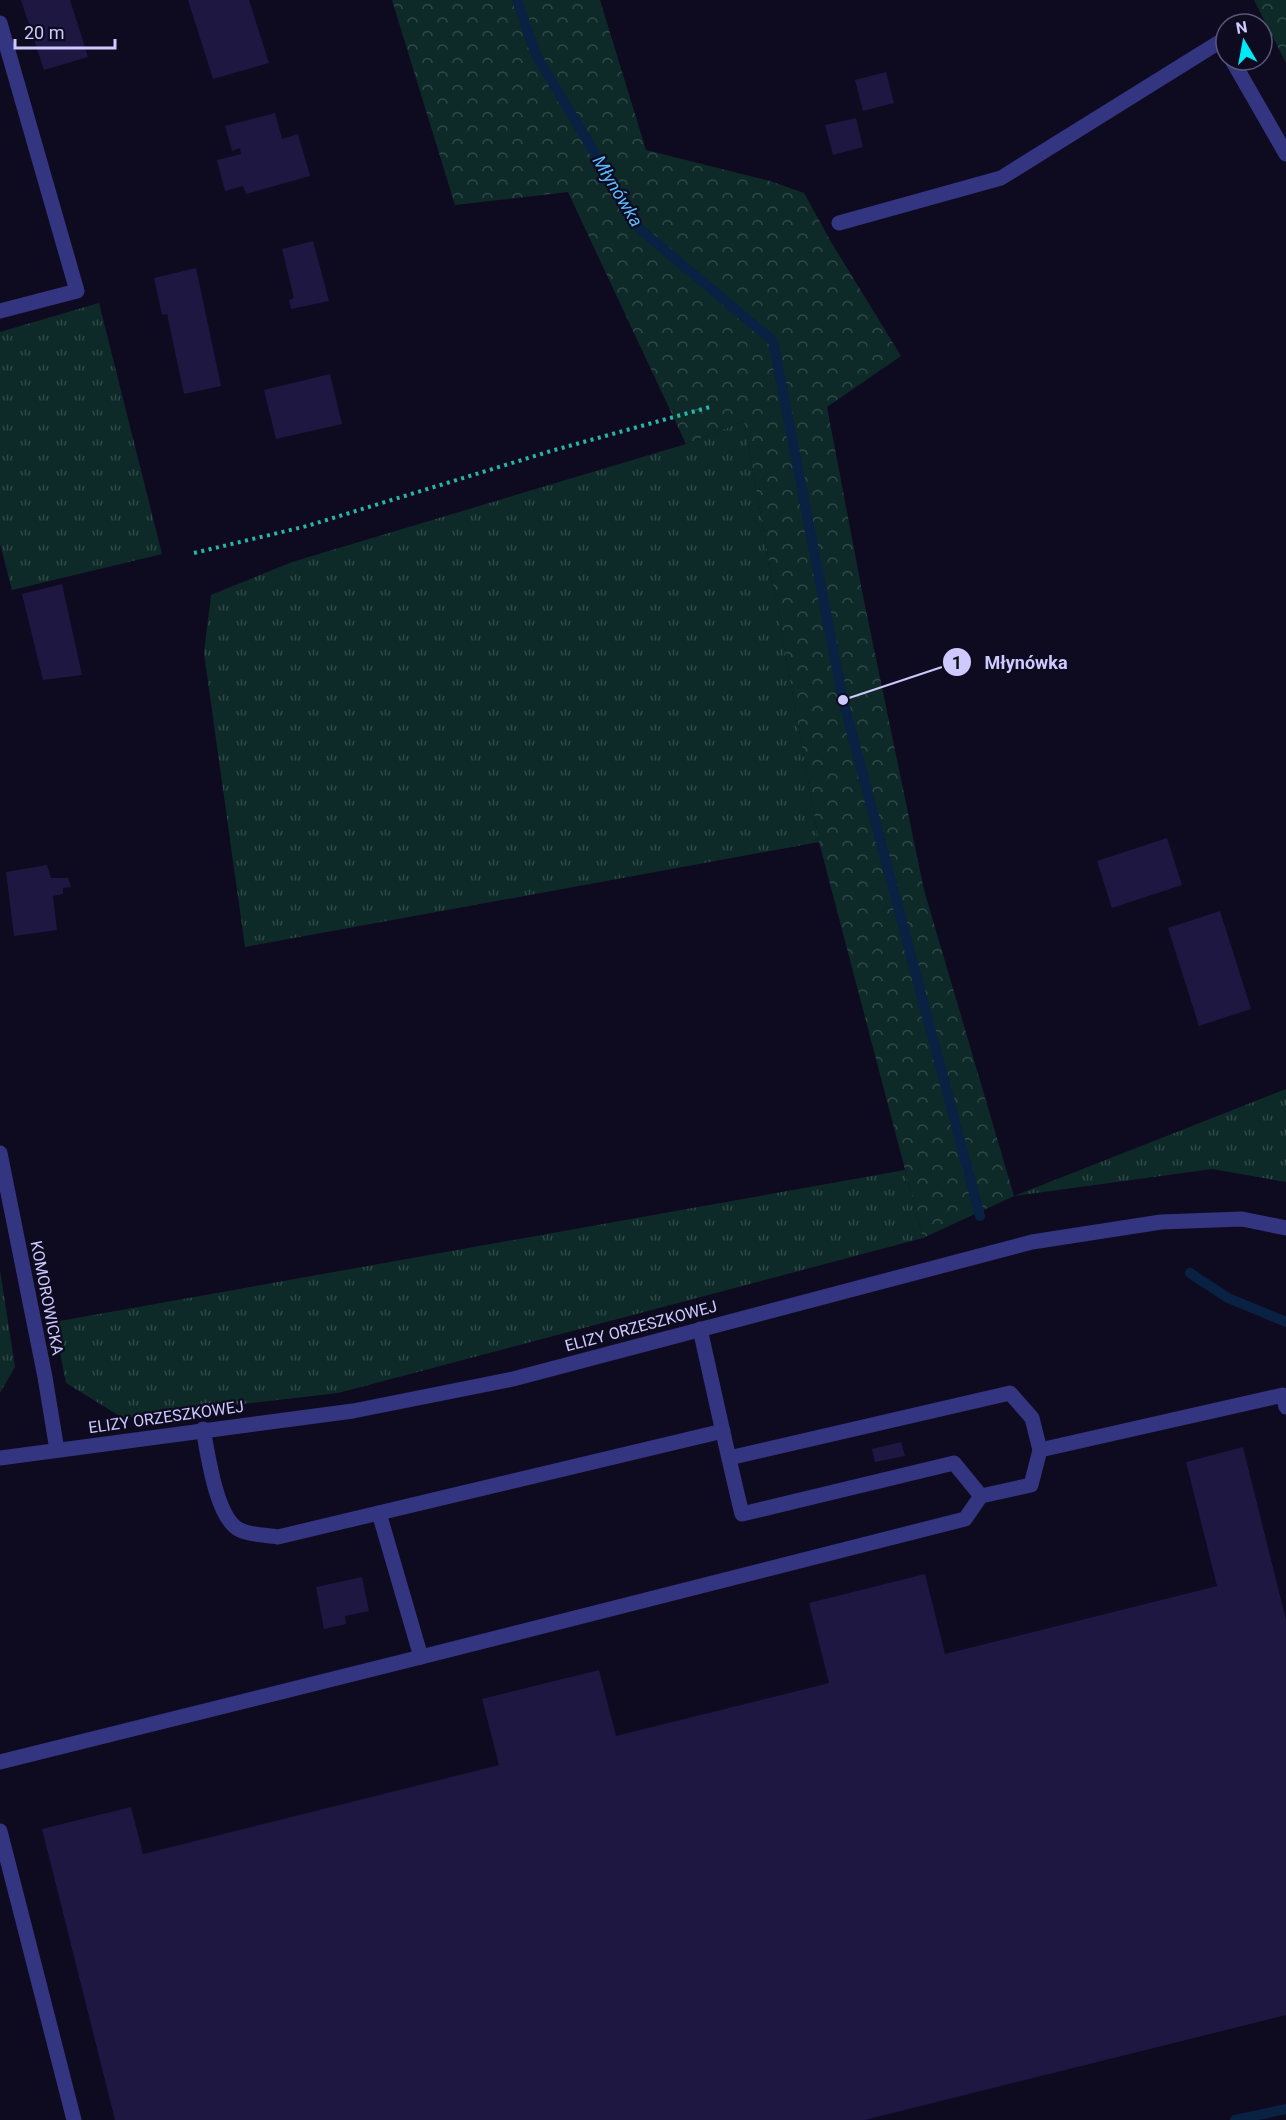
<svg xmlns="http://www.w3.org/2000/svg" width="1286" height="2120" viewBox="0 0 1286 2120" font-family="Roboto,sans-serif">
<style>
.grass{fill:url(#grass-tufts)}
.forest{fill:url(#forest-crowns)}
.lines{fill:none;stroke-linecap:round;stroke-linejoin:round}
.stream{stroke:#092142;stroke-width:10}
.building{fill:#1d1742}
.path{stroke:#28b6a6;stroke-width:4;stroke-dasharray:3 4.5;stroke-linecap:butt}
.lane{stroke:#343581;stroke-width:15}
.street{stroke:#343581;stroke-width:15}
.labels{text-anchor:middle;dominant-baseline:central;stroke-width:4.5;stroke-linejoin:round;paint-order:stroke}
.street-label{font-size:16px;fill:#cecaff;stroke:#0e0b20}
.water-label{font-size:18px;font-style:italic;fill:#58bbff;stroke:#0e0b20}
.leader{fill:none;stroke:#cecaff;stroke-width:2}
.callout-dot{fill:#cecaff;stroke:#0e0b20;stroke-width:2}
.mark-label{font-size:18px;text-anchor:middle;font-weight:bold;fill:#111}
.callout-label{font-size:18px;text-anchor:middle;font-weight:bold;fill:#cecaff;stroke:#0e0b20;stroke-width:4.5;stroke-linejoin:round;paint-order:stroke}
</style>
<defs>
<pattern id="grass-tufts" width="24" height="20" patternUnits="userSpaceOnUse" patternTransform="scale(1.5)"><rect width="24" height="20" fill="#0e2a28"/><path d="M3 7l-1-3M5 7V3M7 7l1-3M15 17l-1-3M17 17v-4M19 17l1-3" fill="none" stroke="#304848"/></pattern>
<pattern id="forest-crowns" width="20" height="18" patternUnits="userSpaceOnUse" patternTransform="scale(1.5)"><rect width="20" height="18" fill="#0e2a28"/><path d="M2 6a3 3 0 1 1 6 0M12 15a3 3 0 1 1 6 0" fill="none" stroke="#304848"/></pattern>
</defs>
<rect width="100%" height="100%" fill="#0e0b20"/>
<g class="grass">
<path d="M99,303l63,251 -150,36 -12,-46v-212z"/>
<path d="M744,421l75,421 -574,105 -41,-294 7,-58 81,-33 394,-118z"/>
<path d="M1286,1089v93l-74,-13 -198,27z"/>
<path d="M905,1170l18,68 -585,155 -215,25 -57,-35 -12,-61z"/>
<path d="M0,1270l15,97 -15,26z"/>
</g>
<g class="forest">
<path d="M392,0h208l46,150 124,31 34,12 27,49 70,114 -74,51 35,184 62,299 90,306 -91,42 -104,-396 -75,-421 -58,23 -118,-252 -113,13z"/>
<path d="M1254,0h32v63z"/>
</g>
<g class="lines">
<g class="stream">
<path d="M517,0l19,55 105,175 132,111 70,359 137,516"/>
<path d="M1190,1273l38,25 58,24"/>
<path d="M1235,2120l51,-11"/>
</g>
</g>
<g class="building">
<path d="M21,0h49l18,57 -44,13z"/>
<path d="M188,0h61l20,63 -56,16z"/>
<path d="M886,72l8,31 -31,8 -8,-31z"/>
<path d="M275,113l7,26 16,-5 12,42 -64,18 -3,-8 -18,5 -8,-31 24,-6 -1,-6 -8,3 -7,-25z"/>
<path d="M856,118l7,29 -30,8 -8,-30z"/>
<path d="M313,241l16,60 -38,8 -2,-9 5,-2 -12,-49z"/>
<path d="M196,268l25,118 -37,8 -17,-80 -5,1 -8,-37z"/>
<path d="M330,374l12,50 -66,15 -12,-49z"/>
<path d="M62,584l20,91 -39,5 -21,-86z"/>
<path d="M1167,838l15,47 -70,23 -15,-47z"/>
<path d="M47,865l4,13h17l3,9 -8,1v6l-10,2 4,34 -43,6 -8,-64z"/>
<path d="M1220,911l31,98 -52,17 -31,-98z"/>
<path d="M901,1442l4,14 -30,6 -3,-13z"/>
<path d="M1243,1447l43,173v395l-421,105h-750l-73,-291 89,-22 12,47 356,-89 -17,-66 117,-29 17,66 213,-53 -20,-80 116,-29 20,80 272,-68 -31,-124z"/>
<path d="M362,1577l7,34 -24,5 1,8 -22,5 -8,-42z"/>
</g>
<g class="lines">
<path class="path" d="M194,553l113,-27 244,-75 159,-44"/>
<g class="lane">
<path d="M1232,60l54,94"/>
<path d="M839,223l162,-45 220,-137 5,8"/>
<path d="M700,1329c14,62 27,124 42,185l212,-51 27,33 50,-11 9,-35 -8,-32 -22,-25 -281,65"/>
<path d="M203,1429c5,25 13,90 37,101 10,5 26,5 38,7l445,-106"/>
<path d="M1040,1450l243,-55 3,12"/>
<path d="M379,1513l42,144 544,-138 16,-23"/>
<path d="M0,1762l421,-105"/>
<path d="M0,1831l74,289"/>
</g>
<g class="street">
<path d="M0,23l77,268 -77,20"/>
<path d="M0,1153l45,224 12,73"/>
<path d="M0,1458l353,-47 160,-32 519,-137 129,-20 81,-3 44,9"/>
</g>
</g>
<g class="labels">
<g class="street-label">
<text transform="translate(47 1298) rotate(79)">KOMOROWICKA</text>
<text transform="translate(641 1326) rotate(-15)">ELIZY ORZESZKOWEJ</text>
<text transform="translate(166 1417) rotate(-8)">ELIZY ORZESZKOWEJ</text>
</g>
<g class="water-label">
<text transform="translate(618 191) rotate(59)">Młynówka</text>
</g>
</g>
<path class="leader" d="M843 700L957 662"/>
<g class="callout-dot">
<circle cx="843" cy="700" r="6"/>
<circle cx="957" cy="662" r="15"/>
</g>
<g class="mark-label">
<text x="957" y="669">1</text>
</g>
<g class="callout-label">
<text x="1026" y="669">Młynówka</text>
</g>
<g transform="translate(1244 42) rotate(350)"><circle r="28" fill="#0e0b20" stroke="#5b5779" stroke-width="1.5"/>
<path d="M0-4.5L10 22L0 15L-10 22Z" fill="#00eaf5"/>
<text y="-9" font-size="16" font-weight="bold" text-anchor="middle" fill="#cecaff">N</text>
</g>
<path d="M15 39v9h100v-9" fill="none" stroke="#cecaff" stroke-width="3"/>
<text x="24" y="39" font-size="18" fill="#cecaff" stroke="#0e0b20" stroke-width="4.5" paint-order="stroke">20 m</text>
</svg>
